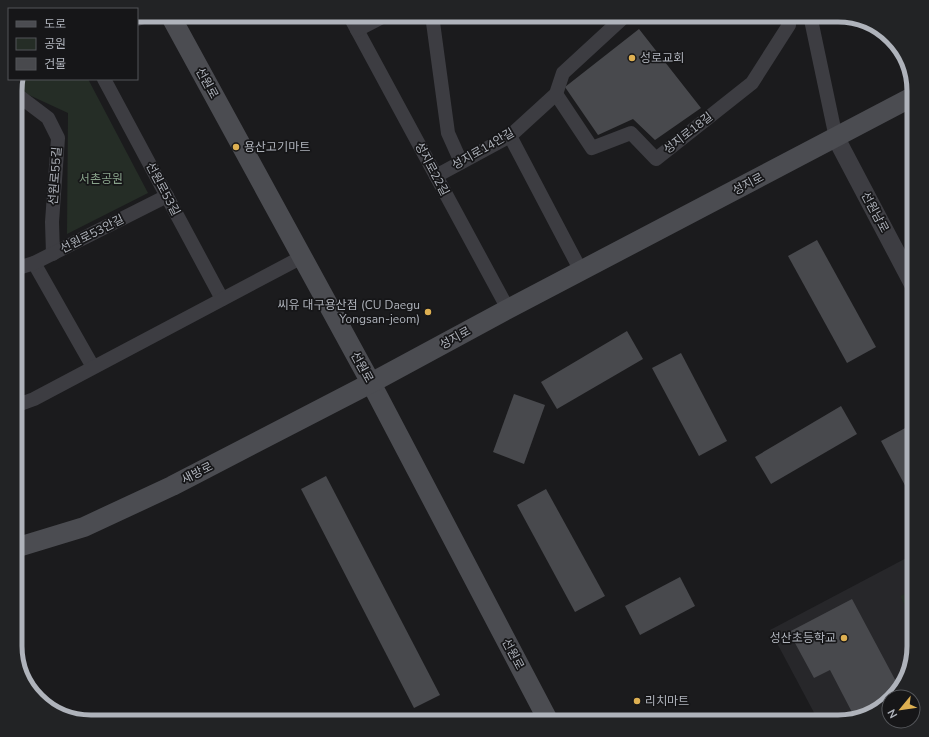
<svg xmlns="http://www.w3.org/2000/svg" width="929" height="737" viewBox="0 0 929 737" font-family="'Nunito Sans','Noto Sans KR',sans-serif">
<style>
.built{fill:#27272a}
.green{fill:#252d26}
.building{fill:#48494d}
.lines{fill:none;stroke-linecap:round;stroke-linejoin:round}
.minor{stroke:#3d3d42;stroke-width:14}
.tertiary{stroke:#3d3d42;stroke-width:18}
.secondary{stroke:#4b4c51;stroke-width:20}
.poi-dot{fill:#deb052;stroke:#161618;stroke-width:1.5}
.labels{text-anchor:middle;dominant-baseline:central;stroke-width:3.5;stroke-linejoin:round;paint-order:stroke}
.poi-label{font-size:12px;fill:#afb3bb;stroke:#161618;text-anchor:start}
.street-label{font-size:12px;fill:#afb3bb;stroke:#161618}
.park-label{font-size:12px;fill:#89a38b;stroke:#161618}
.rim{fill:none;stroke:#afb3bb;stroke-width:5}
</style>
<rect width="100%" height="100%" fill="#1b1b1d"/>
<path class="built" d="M914,554v92l-19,50 -6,1v4l-18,13 -33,8h-19l-49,-92z"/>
<g class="green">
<path d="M22,79h66l60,114 -81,41 1,-121 -52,-24z"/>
<path d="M914,590v32l-14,-26z"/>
</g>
<g class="building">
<path d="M639,29l62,79 -46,32 -22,-21 -35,16 -33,-48z"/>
<path d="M817,240l59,107 -29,16 -59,-107z"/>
<path d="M627,331l16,28 -86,50 -16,-27z"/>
<path d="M681,353l46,88 -28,15 -47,-88z"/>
<path d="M514,394l31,11 -21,59 -31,-12z"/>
<path d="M841,406l16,28 -86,50 -16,-27z"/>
<path d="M909,426l5,9v67l-33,-61z"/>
<path d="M326,476l114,219 -26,13 -113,-219z"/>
<path d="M546,489l59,107 -30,16 -58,-107z"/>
<path d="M680,577l15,29 -55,29 -15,-29z"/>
<path d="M852,599l47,88 -4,9 -6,1v4l-18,13 -16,4 -25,-48 -16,8 -25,-46z"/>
</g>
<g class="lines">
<g class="minor">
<path d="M349,15l159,294"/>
<path d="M432,15l16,118 13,29"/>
<path d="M810,15l26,123"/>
<path d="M137,19l12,-4"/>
<path d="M357,30l29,-15"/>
<path d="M104,79l118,220"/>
<path d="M15,93l33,25 10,20 -6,84 1,32"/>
<path d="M556,94l36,54 39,-15 25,26 96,-76 37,-58 -1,-10"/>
<path d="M510,136l71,135"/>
<path d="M436,176l74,-40 46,-42 7,-21 63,-58"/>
<path d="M34,263l59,104"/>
<path d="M15,269l19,-6 133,-67"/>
<path d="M15,406l19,-7 268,-142"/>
</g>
<path class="tertiary" d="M836,138l78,148"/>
<g class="secondary">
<path d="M170,15l201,368 178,339"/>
<path d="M15,548l69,-21 88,-41 199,-103 137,-74 406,-213"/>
</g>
</g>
<g class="poi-dot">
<circle cx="632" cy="58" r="4"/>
<circle cx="236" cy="147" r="4"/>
<circle cx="428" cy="312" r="4"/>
<circle cx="844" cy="638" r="4"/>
<circle cx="637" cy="701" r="4"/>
</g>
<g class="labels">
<g class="poi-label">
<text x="640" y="58">성로교회</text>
<text x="244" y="147">용산고기마트</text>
<text x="420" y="305" text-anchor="end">씨유 대구용산점 (CU Daegu<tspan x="420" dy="14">Yongsan-jeom)</tspan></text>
<text x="836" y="638" text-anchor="end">성산초등학교</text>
<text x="645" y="701">리치마트</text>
</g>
<g class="street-label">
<text transform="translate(207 83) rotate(61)">선원로</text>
<text transform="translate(688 133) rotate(-38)">성지로18길</text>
<text transform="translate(483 149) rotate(-30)">성지로14안길</text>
<text transform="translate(432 169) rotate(62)">성지로22길</text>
<text transform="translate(55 176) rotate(-86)">선원로55길</text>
<text transform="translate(748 184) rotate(-28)">성지로</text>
<text transform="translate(163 189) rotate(62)">선원로53길</text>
<text transform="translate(875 212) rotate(62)">선원남로</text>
<text transform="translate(92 234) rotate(-27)">선원로53안길</text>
<text transform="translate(455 338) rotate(-29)">성지로</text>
<text transform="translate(362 367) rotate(61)">선원로</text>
<text transform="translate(197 473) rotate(-27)">새방로</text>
<text transform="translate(513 654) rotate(62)">선원로</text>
</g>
<g class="park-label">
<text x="101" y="179">서촌공원</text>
</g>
</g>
<path d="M0 0H929V737H0ZM91 22H838A69 69 0 0 1 907 91V646A69 69 0 0 1 838 715H91A69 69 0 0 1 22 646V91A69 69 0 0 1 91 22Z" fill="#222325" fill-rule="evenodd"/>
<path class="rim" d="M91 22H838A69 69 0 0 1 907 91V646A69 69 0 0 1 838 715H91A69 69 0 0 1 22 646V91A69 69 0 0 1 91 22Z"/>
<rect x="8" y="8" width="130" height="72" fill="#161618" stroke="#535559"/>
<rect x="16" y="21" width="20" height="6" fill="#4b4c51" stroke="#535559"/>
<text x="44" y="28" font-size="12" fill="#afb3bb">도로</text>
<rect x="16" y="38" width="20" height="12" fill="#252d26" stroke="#535559"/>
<text x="44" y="48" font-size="12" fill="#afb3bb">공원</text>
<rect x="16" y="58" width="20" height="12" fill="#48494d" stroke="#535559"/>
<text x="44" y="68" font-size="12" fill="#afb3bb">건물</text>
<g transform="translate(901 709) rotate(241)"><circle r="19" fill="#161618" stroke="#535559"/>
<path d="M0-3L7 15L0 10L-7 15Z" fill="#deb052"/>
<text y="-6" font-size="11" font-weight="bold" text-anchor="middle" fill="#afb3bb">N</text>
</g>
</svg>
